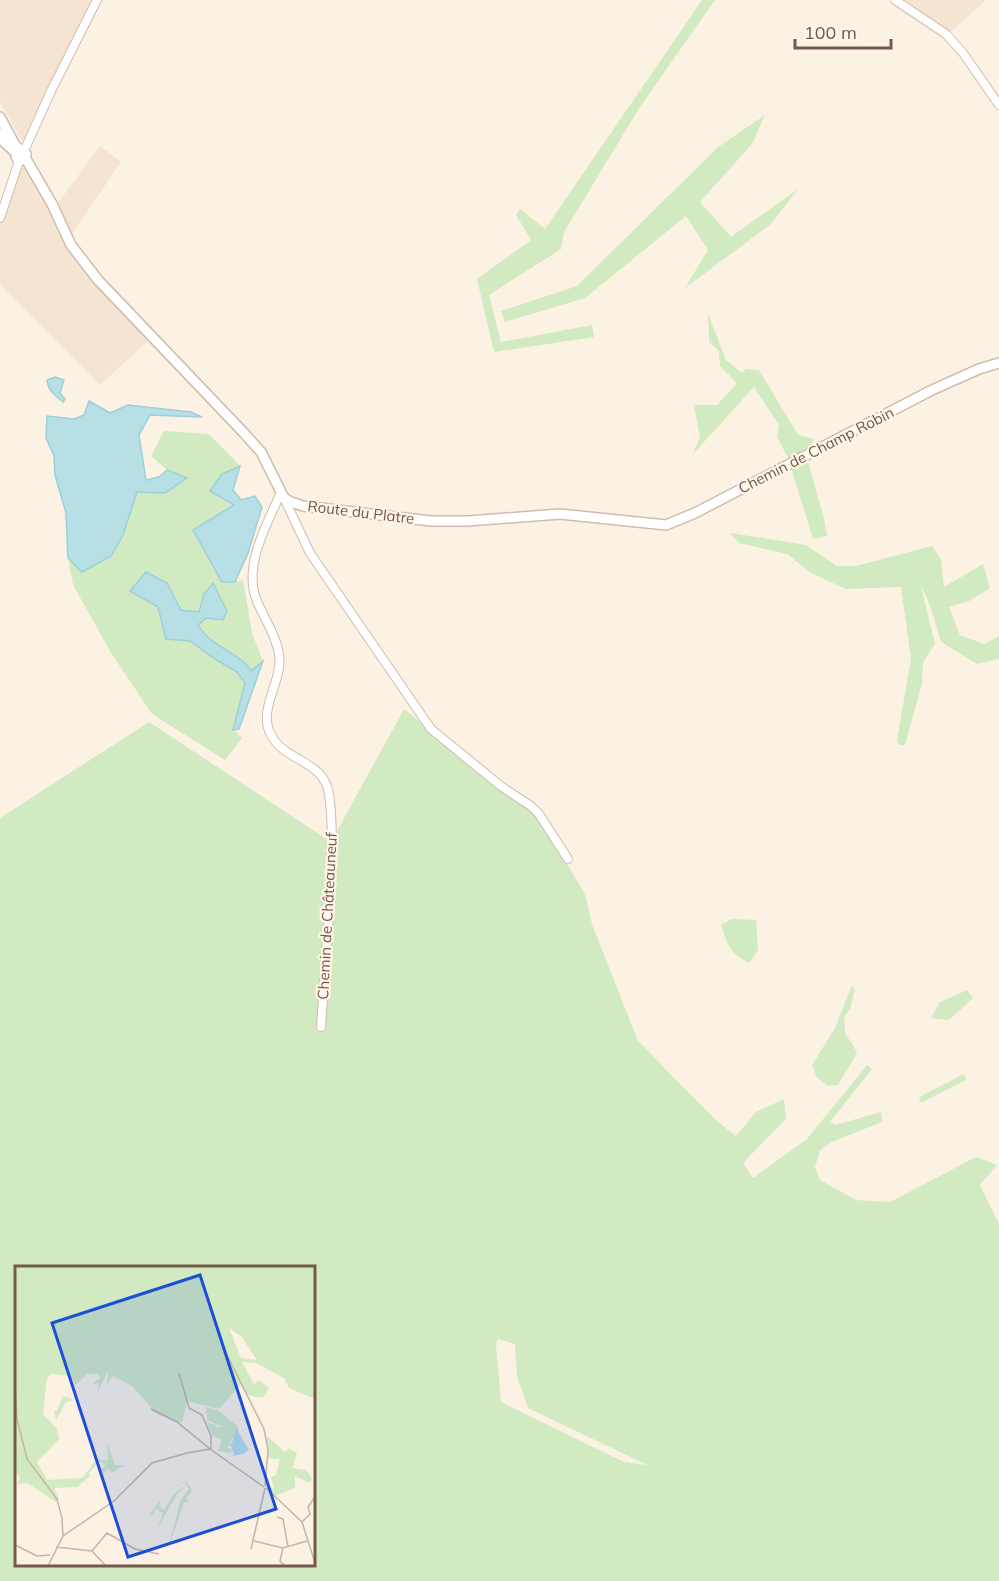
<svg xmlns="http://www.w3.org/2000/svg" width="999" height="1581" viewBox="0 0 999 1581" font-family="Mulish,sans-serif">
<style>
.residential{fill:#f4e4d1}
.green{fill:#d2eac1;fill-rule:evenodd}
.water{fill:#b7dfe6;stroke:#9ecfd8;stroke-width:1.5}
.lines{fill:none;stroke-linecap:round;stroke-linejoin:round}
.minor-casing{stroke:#d0bcad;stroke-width:10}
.tertiary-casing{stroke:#d0bcad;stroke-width:12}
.minor{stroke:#fff;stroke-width:8}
.tertiary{stroke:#fff;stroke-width:9}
.labels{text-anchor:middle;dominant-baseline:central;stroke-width:4.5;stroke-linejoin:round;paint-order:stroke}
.street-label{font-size:15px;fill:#745849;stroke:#fff6e9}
.inset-road{fill:none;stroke:#c6b4a5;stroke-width:1.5}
.view{fill:#1d4ed8;fill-opacity:0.15;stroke:#1d4ed8;stroke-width:3}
.inset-edge{fill:none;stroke:#745849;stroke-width:3}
</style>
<rect width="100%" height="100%" fill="#fcf2e3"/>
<g class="residential">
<path d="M0,0h100l-13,28 -63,116 -24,-42z"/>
<path d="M899,0h87l-41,37z"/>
<path d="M100,146l21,16 -53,78 24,40 56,61 -48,44 -100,-100v-60l20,-56 5,-3 28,44z"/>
</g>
<g class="green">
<path d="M702,0h13l-75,107 -76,125 -3,17 -72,46 12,47 91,-17 2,12 -100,15 -17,-73 54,-39 -15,-25 4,-6 25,20z"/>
<path d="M765,115l-13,29 -52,58 31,35 67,-48 -27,35 -86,64 23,-38 -22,-34 -101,82 -80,24 -4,-11 76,-25 141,-139z"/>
<path d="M708,313l18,47 16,13 4,-4 13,1 39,65 16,4 -7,20 17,59 3,18 -14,3 -25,-81 -11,-21 2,-12 -25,-38 -62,68 8,-17 -6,-33h23l20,-22 -17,-17 -1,-15 -10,-9z"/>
<path d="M164,431l45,3 31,32 -18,8 13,30 -42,26 42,52 8,-2 9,53 11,28 -12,10c-6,-13 -21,-16 -32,-24 -8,-6 -16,-14 -21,-22l8,-7 17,2 4,-9 -14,-28 -9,11 -5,19 -18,-3 -14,-27 -9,24 8,32 24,2 25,18 22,13 9,11 -12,47 8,8 -17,22 -73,-46 -41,-61 -38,-68 -5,-27 14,14 41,-37 14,-43 28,1 21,-16 -19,-7 -16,-14z"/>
<path d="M730,533l76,12 31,21h19l76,-20 9,13 3,28 39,-23 7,24 -21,13 -20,6 11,28 24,9 15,-8v23l-22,5 -36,-22 -11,-37 -9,-19 14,58 -12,18 -1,22 -17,61h-6l-2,-5 14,-81 -10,-72 -55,2 -35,-16 -24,-19 -48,-11z"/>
<path d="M404,709l135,108 46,77 7,30 46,117 80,81 18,14 20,-24 28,-13 2,20 -43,44 10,15 54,-39 60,-74 5,4 -42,53 5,3 46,-13 1,10 -50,20 -12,8 -5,17 5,13 36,20 34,2 86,-45 21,8 -17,20 19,39v357h-999v-763l149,-96 182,120zM16,1268h298v296h-298zM498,1339l17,5 2,32 11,32 119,57 -23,-3 -123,-60 -5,-58z"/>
<path d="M732,919l24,1 2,30 -9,13c-19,-10 -21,-17 -28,-38z"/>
<path d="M852,985l3,5 -5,19 -6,8 1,17 7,9 5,10 -19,32 -11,1 -11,-10 -4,-11 23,-37z"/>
<path d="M967,990l6,8 -24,22 -18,-2 9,-16z"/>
<path d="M964,1074l2,6 -45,23 -2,-6z"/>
</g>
<g class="water">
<path d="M55,377l9,3 -4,13 5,6 -2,3c-8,-7 -15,-11 -16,-22z"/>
<path d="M89,401l21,12 18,-8 63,7 11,5 -52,-2 -11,20 7,45 13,-3 8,-7 20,8 -22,15 -28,-1 -14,43 -12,21 -29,16 -14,-14 -2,-45 -11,-38 -1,-19 -8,-18 1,-22 27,3 10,-4z"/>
<path d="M240,466l-7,24 8,10 14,-4 7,11 -14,46 -13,29h-13l-29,-52 41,-25 -24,-14 12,-17z"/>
<path d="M146,572l21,11 14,27 18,2 5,-18 9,-11 14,28 -4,9 -17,-2 -8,7c12,22 45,29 53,46l12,-10 -24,68 -6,1 12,-47 -8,-11 -22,-13 -25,-18 -24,-2 -8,-32 -28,-16z"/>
</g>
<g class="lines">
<defs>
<g id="minor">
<path d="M895,0l51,34 17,19 36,52"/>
<path d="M24,151l27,-60 46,-91"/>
<path d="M0,218l19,-57"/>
<path d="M281,492c-13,31 -39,74 -24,109 7,17 20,36 22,54 4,27 -22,54 -8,80 14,27 53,25 58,59 5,34 2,67 1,101 -3,44 -6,88 -9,132"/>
<path d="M283,496l27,57 121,176 71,58 29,19 8,8 29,45"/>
</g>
<g id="tertiary">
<path d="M0,117l15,28 6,6"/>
<path d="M0,133l4,9 11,10"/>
<path d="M26,159l-7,2 -3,-4 1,-4 4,-2 5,3v5l26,45 19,41 27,35 145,152 18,20 23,46 7,4 12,4 128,15h37l92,-7 106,11 29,-12 237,-123 47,-21 20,-6"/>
</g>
</defs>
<use href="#minor" class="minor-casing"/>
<use href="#tertiary" class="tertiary-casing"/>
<use href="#minor" class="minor"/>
<use href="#tertiary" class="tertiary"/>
</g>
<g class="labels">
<g class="street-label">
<text transform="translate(816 450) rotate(-27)">Chemin de Champ Robin</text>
<text transform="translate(361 512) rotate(7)">Route du Platre</text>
<text transform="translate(327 916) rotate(-87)">Chemin de Châteauneuf</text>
</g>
</g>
<g transform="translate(15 1266)">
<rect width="300" height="300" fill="#fcf2e3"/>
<path d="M0,0h300v133l-26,-11 -5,-10 -28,-15 -14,-1 12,22 5,-4 10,8 -6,10 -16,-3 -7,-10 -21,24 -32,-8 -5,22 -25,-9 -25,-28 -19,-10 -6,8 1,-13 -11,22 2,-10 -7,2 8,-7 -2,-4h-11l-11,11 -6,-9 -18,-2 -5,4 -4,36 14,15 2,10 -22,23 10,18 35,-2 15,-19 11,2 -1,-19 8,23h28h-18l-13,8 -4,-5 -4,5 -3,-4 5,-4 -6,-4 -12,13 3,1 -14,12 -23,1 5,11 -3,3 -29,-19 -10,1 3,-6 -5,-7zM214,62l12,8 16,24 -16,-2zM48,130l12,4 -9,2 -10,18 -2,-10 3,1zM191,141l13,4 18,15 2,4 -13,17 6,2 -1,4 -13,-2 4,-11 -10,-5 -5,-13 10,4 -4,2 10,-1 -16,-7zM252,170l18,16 4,-4 8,5 -5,15 14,2 6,8 -2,5 -15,-7v12l-20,8 -9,-11 8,4 -3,-12 5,-2 4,-16 -12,-1zM171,215l6,10 -6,8 3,3h-5l-16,47 13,-50 8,-10 -4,-7 -13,6zM171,219l-9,9 -20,35 6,-16 -7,-4 -7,10 2,-6 10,-14 -2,7 5,4 11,-17z" fill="#d2eac1" fill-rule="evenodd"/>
<path d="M221,162l13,22 -6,4 -17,3 8,-2 -3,-10 -6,2 7,-4z" fill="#b7dfe6"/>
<path class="inset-road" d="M213,91l36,72 4,21 -3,36M164,107l10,35 13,7 9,21v13M0,119l2,34 10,40 30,40 5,19 1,18 -15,30M136,143l26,13 33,27M251,222l36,34 13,41M262,251l6,2 5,28M287,256l8,-8 -2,-7 7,-10M48,270l51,-35 38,-38 35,-10 23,-4 54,38M239,275l29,7 24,-7M0,279l22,11 13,-1M41,281l36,4 14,15M268,282l-3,13 5,5M236,283l14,-61M77,285l15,-18 28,16 24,5"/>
<path class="view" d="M185,9l76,234 -148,48 -76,-234z"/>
<rect width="300" height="300" class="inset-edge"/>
</g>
<path d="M795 39v9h96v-9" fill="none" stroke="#745849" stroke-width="3"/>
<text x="804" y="39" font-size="18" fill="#745849" stroke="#fff6e9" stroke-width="4.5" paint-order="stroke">100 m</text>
</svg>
